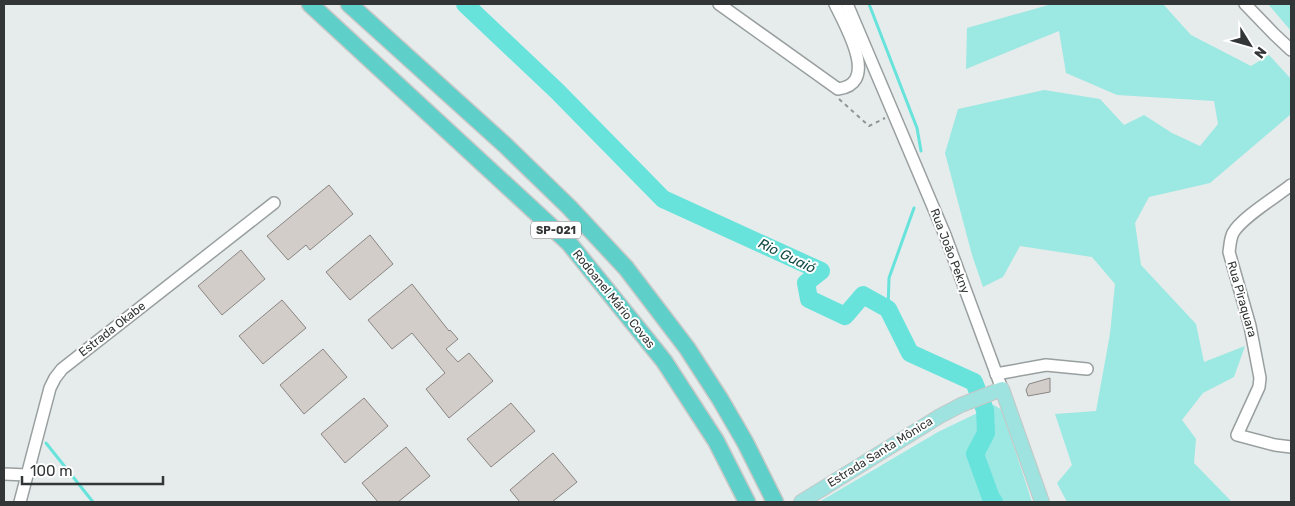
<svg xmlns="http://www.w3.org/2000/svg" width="1295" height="506" viewBox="0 0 1295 506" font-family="Rubik,sans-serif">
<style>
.green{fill:#9ce8e3}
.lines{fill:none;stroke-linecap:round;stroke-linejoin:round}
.stream{stroke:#67e3dc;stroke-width:3}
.river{stroke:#67e3dc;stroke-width:18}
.building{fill:#d2cdc9;stroke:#8a8582}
.minor-casing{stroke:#999f9f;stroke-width:14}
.major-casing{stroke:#c6c7c7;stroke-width:16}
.highway-casing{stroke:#c6c7c7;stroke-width:19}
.path{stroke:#8f9494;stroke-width:2;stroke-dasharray:4 4;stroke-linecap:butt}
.minor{stroke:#fff;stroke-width:11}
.major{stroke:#9ee3df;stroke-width:14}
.highway{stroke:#5ed0c9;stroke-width:16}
.labels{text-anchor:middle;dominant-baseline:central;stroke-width:4;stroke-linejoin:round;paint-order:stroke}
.shield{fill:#fff;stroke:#707272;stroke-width:1}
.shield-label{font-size:11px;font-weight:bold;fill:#333636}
.street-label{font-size:12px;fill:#333636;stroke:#fff}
.water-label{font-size:14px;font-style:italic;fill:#124a47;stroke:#fff}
</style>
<rect width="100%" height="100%" fill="#e5eceb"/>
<g class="green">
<path d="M1052,4h111l28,31 60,31 18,-11 22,24v35l-81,69 -61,14 -14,26 6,42 55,59 8,38 41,-16 -11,31 -31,16 -21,27 14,19 -2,24 38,39h-165l-10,-19 15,-18 -17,-51 41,-3 14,-77 5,-50 -23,-27 -72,-11 -17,31 -20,10 -11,-32 -27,-102 13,-44 86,-19 56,9 24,26 20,-10 28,18 28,13 18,-22 -4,-23 -97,-6 -51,-22 -7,-42 -93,38 1,-41z"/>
<path d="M1268,4h23v27z"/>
<path d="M994,405l8,5 30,92h-213l119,-70z"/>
</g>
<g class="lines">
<g class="stream">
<path d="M869,4l48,124 4,23"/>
<path d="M888,309l1,-31 25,-70"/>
<path d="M46,443l47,59"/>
</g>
<path class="river" d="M465,4l92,87 106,108 158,72 -15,12 3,16 36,17 18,-21 25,14 22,44 64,29 11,28 1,23 -11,21 16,44 3,4"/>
</g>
<g class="building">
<path d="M329,185l24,29 -43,36 -4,-5 -18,15 -21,-24z"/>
<path d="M370,235l23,29 -43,36 -24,-28z"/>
<path d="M241,250l24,29 -43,36 -24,-29z"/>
<path d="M412,284l37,47 1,-1 8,9 -12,10 12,13 11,-9 24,28 -44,37 -23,-29 19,-16 -33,-40 -20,16 -24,-29z"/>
<path d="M282,300l24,28 -43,36 -24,-28z"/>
<path d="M323,349l24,28 -43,37 -24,-29z"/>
<path d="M1050,378v14l-22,4 -2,-6 3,-6z"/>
<path d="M364,398l24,28 -43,37 -24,-29z"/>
<path d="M511,403l24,28 -44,36 -24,-28z"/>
<path d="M406,447l24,29 -32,26h-20l-16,-19z"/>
<path d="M553,453l24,29 -25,20h-32l-10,-12z"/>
</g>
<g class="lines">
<defs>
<g id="minor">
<path d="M719,4l119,85c43,-5 6,-65 -3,-85"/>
<path d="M847,4l98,231 57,154"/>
<path d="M1245,4l29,30 17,16"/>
<path d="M1291,185c-15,12 -50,33 -58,48 -3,6 -3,13 -4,19l21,74 10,52 -1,9 -22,48 38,10 16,2"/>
<path d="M996,374l50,-9 41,4"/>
<path d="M4,474l23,1"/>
<path d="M20,502l30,-114 5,-10 7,-9 212,-166"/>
</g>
<path id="major" d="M801,502l139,-86 21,-11 41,-16 40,113"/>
<g id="highway">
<path d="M310,4l259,239 95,118 52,80 31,61"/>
<path d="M349,4l156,141 64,62 57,61 61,80 33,51 25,43 30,60"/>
</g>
</defs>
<use href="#minor" class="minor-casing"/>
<use href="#major" class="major-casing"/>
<use href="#highway" class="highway-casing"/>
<path class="path" d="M839,99l30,27 16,-8"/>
<use href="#minor" class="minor"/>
<use href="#major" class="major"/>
<use href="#highway" class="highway"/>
</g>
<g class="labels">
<rect class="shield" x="531" y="221.5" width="50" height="17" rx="4"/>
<g class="shield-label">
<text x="556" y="230">SP-021</text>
</g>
<g class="street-label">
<text transform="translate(950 251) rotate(69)">Rua João Pekny</text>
<text transform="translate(614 299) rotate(51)">Rodoanel Mário Covas</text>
<text transform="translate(1242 299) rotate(74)">Rua Piraquara</text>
<text transform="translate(112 329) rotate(-38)">Estrada Okabe</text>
<text transform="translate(880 452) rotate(-32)">Estrada Santa Mônica</text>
</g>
<g class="water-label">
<text transform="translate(787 256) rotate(26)">Rio Guaió</text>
</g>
</g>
<rect width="1295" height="506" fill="none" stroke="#333636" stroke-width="10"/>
<g transform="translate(1250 45) rotate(127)" stroke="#ffffff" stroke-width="4" paint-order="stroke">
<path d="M0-4L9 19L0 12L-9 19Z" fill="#333636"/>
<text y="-8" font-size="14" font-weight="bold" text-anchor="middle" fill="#333636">N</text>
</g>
<path d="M22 476v8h141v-8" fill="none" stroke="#333636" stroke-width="2.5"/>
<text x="30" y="476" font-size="15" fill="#333636" stroke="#ffffff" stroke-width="4" paint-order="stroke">100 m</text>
</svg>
